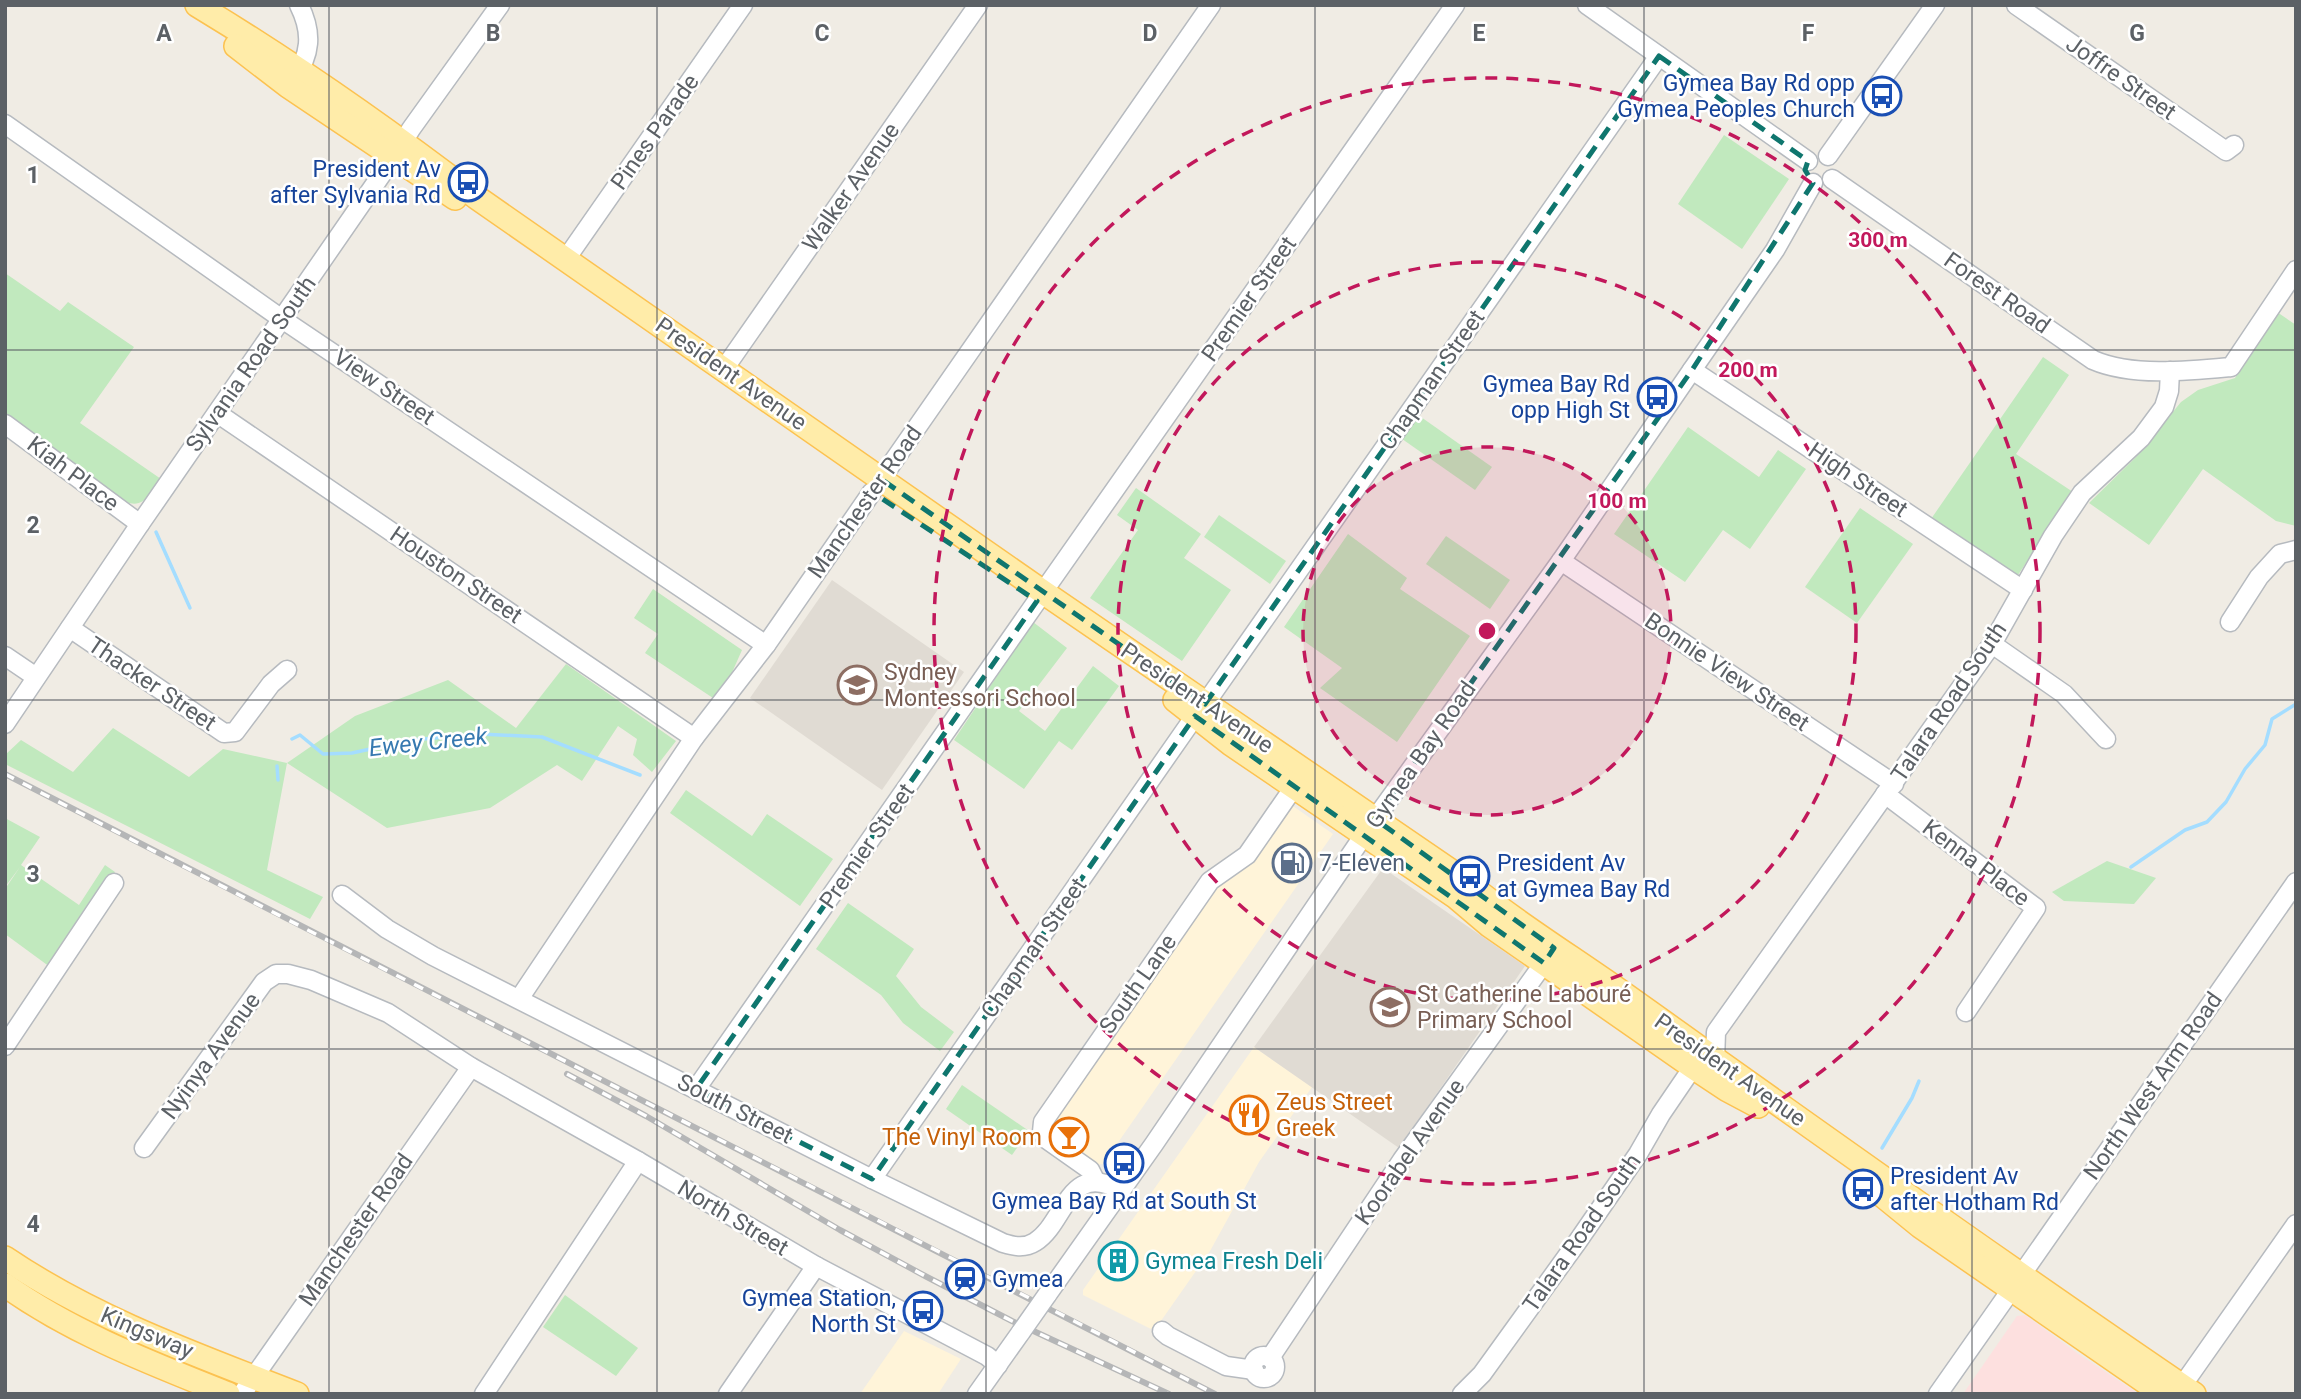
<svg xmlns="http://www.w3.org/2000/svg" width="2301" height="1399" viewBox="0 0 2301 1399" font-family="Roboto,sans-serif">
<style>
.commercial{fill:#fff4d9}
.education{fill:#e0dbd3}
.medical{fill:#fde0df}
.green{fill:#c1e9be}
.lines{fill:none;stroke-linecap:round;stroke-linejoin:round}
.stream{stroke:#a4ddff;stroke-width:3.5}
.minor-casing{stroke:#b6babf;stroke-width:21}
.major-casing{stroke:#fcc251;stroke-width:26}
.minor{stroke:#fff;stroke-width:18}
.major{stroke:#ffeca9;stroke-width:23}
.rail-casing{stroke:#b5b6b7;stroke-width:6}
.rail{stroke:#fff;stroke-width:3.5;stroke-dasharray:10;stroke-linecap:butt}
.minor-bridge-casing{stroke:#b6babf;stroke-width:21;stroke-linecap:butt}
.minor-bridge{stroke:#fff;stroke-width:18}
.marked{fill:none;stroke:#0f766e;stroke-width:5;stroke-dasharray:14 9;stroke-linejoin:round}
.grid{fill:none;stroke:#5c6166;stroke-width:2;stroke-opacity:0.55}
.ring{fill:none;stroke:#c2185b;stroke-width:3.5;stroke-dasharray:12 9}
.labels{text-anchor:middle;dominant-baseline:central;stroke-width:5;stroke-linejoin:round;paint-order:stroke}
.street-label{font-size:23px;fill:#5c6166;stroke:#fff}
.transit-label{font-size:23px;fill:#164399;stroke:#fff;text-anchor:end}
.education-label{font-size:23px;fill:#785e54;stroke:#fff;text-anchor:start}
.service-label{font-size:23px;fill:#4e5e75;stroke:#fff;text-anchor:start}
.food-label{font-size:23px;fill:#c56008;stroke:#fff;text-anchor:start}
.culture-label{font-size:23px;fill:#0d838f;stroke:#fff;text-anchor:start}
.water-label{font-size:24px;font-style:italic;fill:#3679b0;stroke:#fff}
.grid-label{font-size:23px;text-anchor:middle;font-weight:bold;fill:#5c6166;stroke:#fff;stroke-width:5;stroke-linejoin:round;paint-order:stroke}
.centre{fill:#c2185b;stroke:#fff;stroke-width:3.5}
.ring-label{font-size:21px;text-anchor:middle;font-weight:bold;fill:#c2185b;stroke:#fff;stroke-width:5;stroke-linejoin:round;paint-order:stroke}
</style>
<rect width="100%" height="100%" fill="#f0ece4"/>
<g class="commercial">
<path d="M1290,804l43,30 -230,330 -9,1 -46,-32 -1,-9 169,-241 27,-13z"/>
<path d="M1254,1047l58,40 -53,75 -49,89 -54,77 -5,1 -68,-34v-5z"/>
<path d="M904,1331l57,28 -23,35h-78z"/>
</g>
<g class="education">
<path d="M832,580l132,92 -82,118 -132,-92z"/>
<path d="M1383,868l142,98 -126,182 -145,-101z"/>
</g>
<path class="medical" d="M2025,1315l52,38 62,41h-176l54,-78z"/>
<g class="green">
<path d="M1724,135l65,44 -47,70 -64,-45z"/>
<path d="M5,273l55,38 8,-9 66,45 -54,76 81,56c-10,13 -16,30 -35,23l-121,-85z"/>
<path d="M2277,312l19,13v201l-20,-5 -73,-52 -54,76 -60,-42 47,-46 45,-55 17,-12 37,-12z"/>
<path d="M2043,357l26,18 -53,79 57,38 -55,83h-4l-83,-56z"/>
<path d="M1411,410l81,57 -17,23 -80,-56z"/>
<path d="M1688,427l71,50 19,-27 28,19 -56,80 -27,-19 -38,52 -71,-48z"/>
<path d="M1136,488l65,46 -17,24 47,32 -49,71 -92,-63 48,-68 -21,-15z"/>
<path d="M1860,508l53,36 -56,79 -52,-36z"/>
<path d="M1219,515l67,46 -16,23 -66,-47z"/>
<path d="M1348,534l59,44 -7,11 70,47 -73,106 -77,-54 22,-20 -58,-41z"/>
<path d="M1446,536l64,44 -20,29 -64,-45z"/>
<path d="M653,589l89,61 -12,27 -17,21 -68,-45 13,-19 -24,-16z"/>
<path d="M1033,622l34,26 -48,63 26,20 48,-65 26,20 -47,64 -13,-9 -35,48 -70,-49z"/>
<path d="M566,664l110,77 -24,31 -19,-17 4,-16 -19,-13 -36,55 -25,-16 -67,43 -103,20 -100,-65 -20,107 56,27 -13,22 -305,-155v-9l16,-15 52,32 40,-44 76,49 34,-28 64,14 68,-47 93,-36 68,48z"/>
<path d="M686,790l66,46 15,-22 66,45 -33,47 -130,-93z"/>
<path d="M5,818l35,19 -19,28 58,40 26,-40 10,7 -65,95 -45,-33v-45l15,-22 -15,20z"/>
<path d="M2107,861l49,17 -22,26 -70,-3 -12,-9z"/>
<path d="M848,903l66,46 -18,27 25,31 33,25 -14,19 -37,-28 -22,-28 -65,-46z"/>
<path d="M962,1085l67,46 -17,24 -66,-46z"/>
<path d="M565,1295l73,53 -22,28 -73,-49z"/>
</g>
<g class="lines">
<g class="stream">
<path d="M156,532l34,76"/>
<path d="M292,739l8,-4 23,19 29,-1 60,-13 68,-6 62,3 98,38"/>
<path d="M277,766l1,14"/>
<path d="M2131,867l54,-37 22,-8 19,-20 19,-33 20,-24 7,-26 24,-15"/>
<path d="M1882,1148l30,-50 7,-17"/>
</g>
<defs>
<g id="minor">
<path d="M1587,5l221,156"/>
<path d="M2016,5l210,146 8,-6"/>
<path d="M293,80c18,-25 20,-47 6,-75"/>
<path d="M5,124l277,195 484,326"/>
<path d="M1828,156l107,-151"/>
<path d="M1832,179l261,181c39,17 96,11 138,7l65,-97"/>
<path d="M566,259l177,-254"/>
<path d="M724,369l254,-364"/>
<path d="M1692,370l331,220"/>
<path d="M217,413l477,325"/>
<path d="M5,424l135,100"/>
<path d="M881,479l330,-474"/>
<path d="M1561,561l333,223"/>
<path d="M1043,592l412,-587"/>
<path d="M2230,622l29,-45 21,-23 16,-4"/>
<path d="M70,628l154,105 11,-1 36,-48 16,-14"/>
<path d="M1992,644l72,50 42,45"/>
<path d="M5,656l31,21"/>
<path d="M1205,704l454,-648"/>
<path d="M5,724l135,-200 253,-366 18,-29 89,-124"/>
<path d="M1885,794l151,114 -70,104"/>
<path d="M1375,819l186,-258 131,-191 83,-120 38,-67"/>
<path d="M342,895l45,34 46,27 439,223 131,64c10,3 21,6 32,-1 31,-19 33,-83 86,-51"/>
<path d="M519,999l175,-261 72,-93 106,-153"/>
<path d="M5,1046l109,-163"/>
<path d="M1715,1061l1,-29 276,-388 61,-108 29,-43 59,-55 23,-31 5,-16 1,-20"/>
<path d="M696,1089l341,-488"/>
<path d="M144,1148l120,-166 12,-8h12l23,6 77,33 83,54 167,94 178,105 171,90 11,9"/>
<path d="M872,1179l323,-463"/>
<path d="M1096,1182l-6,-12 -44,-31 -4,-7 1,-10 167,-241 37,-26 47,-68"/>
<path d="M2022,1274l274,-392"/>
<path d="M1047,1295l107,-151 210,-309"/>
<path d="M1162,1331l6,5 58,30 28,4"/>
<circle cx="1264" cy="1367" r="11"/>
<path d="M1270,1358l132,-198 142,-197"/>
<path d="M2182,1386l114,-162"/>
<path d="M242,1394l229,-327"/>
<path d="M484,1394l154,-233"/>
<path d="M728,1394l88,-128"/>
<path d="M977,1394l44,-62"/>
<path d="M1462,1394l20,-20 96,-133 60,-87 23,-40 32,-47"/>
<path d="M1938,1394l73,-104"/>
</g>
<g id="major">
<path d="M197,5c96,58 190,124 279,192l567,395 418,286c51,42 106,76 160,114 190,135 380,271 573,402"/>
<path d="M236,46l52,40 167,112"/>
<path d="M1175,700l56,44 225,153 33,28 204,142 33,22 32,17"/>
<path d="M1866,1182l54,44 243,168"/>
<path d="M5,1258c90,61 192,97 292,136"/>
<path d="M5,1285c69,49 146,78 223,109"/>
</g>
</defs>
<use href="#minor" class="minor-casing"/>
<use href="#major" class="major-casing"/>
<use href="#minor" class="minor"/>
<use href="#major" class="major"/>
<defs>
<g id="rail">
<path d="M5,774c402,209 808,411 1210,620"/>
<path d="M567,1074l79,42 194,114 87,47 85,44 157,73"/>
</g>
</defs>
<use href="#rail" class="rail-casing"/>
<use href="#rail" class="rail"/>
<defs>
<path id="minor-bridge" d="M1021,1332l26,-37"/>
</defs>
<use href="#minor-bridge" class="minor-bridge-casing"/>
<use href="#minor-bridge" class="minor-bridge"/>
</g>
<path class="marked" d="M1659,56l149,105 -3,9 8,13 -121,187 -317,449 179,129 -10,15 -349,-247 -323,463 -176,-90 341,-488 -165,-109 9,-13 324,225z"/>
<path class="grid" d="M329,5v1389M657,5v1389M986,5v1389M1315,5v1389M1644,5v1389M1972,5v1389M5,350h2291M5,700h2291M5,1049h2291"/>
<circle cx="1487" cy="631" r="184" fill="#c2185b" fill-opacity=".12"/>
<g class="ring">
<circle cx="1487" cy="631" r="184"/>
<circle cx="1487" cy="631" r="369"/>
<circle cx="1487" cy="631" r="553"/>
</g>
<defs>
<symbol id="bus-ring" viewBox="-11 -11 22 22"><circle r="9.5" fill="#fff" stroke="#1a4fb4" stroke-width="1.5"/><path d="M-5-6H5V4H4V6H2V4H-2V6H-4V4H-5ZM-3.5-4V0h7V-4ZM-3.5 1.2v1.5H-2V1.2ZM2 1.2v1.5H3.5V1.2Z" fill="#1a4fb4"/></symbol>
<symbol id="school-ring" viewBox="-11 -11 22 22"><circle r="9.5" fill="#fff" stroke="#8d6e63" stroke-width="1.5"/><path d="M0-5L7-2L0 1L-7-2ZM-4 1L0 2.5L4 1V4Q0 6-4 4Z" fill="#8d6e63"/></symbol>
<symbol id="fuel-ring" viewBox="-11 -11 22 22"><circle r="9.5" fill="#fff" stroke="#5c6f8a" stroke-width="1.5"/><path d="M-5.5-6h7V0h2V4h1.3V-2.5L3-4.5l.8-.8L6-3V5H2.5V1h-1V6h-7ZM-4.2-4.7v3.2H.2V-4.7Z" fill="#5c6f8a"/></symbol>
<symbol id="restaurant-ring" viewBox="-11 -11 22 22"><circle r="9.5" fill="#fff" stroke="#e8710a" stroke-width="1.5"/><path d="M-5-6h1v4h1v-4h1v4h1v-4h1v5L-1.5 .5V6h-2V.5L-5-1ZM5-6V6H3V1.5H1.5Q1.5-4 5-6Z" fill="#e8710a"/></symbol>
<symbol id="bar-ring" viewBox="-11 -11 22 22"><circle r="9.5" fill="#fff" stroke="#e8710a" stroke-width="1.5"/><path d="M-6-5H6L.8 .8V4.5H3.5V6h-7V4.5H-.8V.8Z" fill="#e8710a"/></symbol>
<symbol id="building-ring" viewBox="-11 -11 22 22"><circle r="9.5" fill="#fff" stroke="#0f9aa8" stroke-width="1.5"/><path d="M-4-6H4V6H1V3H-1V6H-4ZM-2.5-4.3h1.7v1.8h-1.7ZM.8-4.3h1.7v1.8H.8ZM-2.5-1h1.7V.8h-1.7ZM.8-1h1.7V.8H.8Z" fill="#0f9aa8"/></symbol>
<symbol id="station-ring" viewBox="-11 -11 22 22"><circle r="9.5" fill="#fff" stroke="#1a4fb4" stroke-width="1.5"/><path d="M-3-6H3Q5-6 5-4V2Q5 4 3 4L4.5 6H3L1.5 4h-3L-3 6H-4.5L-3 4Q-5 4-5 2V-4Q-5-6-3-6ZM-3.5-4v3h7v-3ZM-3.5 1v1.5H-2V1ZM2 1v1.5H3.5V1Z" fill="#1a4fb4"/></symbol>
</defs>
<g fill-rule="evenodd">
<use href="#bus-ring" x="1860" y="74" width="44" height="44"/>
<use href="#bus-ring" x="446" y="160" width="44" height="44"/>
<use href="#bus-ring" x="1635" y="375" width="44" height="44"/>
<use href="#school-ring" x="835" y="663" width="44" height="44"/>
<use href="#fuel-ring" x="1270" y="841" width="44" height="44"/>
<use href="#bus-ring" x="1448" y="854" width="44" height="44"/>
<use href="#school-ring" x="1368" y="985" width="44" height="44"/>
<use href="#restaurant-ring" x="1227" y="1093" width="44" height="44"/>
<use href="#bar-ring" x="1047" y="1115" width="44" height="44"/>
<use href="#bus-ring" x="1102" y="1141" width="44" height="44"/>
<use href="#bus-ring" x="1841" y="1167" width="44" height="44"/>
<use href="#building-ring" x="1096" y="1239" width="44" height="44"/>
<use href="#station-ring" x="943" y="1257" width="44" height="44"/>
<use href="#bus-ring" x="901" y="1289" width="44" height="44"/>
</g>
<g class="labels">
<g class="street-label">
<text transform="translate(2121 78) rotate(35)">Joffre Street</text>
<text transform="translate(655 132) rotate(-55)">Pines Parade</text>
<text transform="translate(851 187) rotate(-55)">Walker Avenue</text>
<text transform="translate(1997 293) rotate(35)">Forest Road</text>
<text transform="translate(1249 299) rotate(-55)">Premier Street</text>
<text transform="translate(251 364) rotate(-55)">Sylvania Road South</text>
<text transform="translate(731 374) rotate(35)">President Avenue</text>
<text transform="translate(1432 380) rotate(-55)">Chapman Street</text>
<text transform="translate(384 387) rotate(34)">View Street</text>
<text transform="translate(73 474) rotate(37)">Kiah Place</text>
<text transform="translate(1858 480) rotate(34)">High Street</text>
<text transform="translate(865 502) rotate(-55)">Manchester Road</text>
<text transform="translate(456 575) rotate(34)">Houston Street</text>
<text transform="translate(1727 672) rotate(34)">Bonnie View Street</text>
<text transform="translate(152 684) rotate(34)">Thacker Street</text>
<text transform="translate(1197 698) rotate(34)">President Avenue</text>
<text transform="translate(1949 702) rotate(-56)">Talara Road South</text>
<text transform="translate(1421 755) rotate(-55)">Gymea Bay Road</text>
<text transform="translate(867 846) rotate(-55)">Premier Street</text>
<text transform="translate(1976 863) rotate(37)">Kenna Place</text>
<text transform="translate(1034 948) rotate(-55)">Chapman Street</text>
<text transform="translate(1138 984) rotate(-55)">South Lane</text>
<text transform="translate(211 1056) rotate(-54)">Nyinya Avenue</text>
<text transform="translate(1730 1070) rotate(35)">President Avenue</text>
<text transform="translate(2153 1086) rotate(-55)">North West Arm Road</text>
<text transform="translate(735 1109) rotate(27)">South Street</text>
<text transform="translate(1410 1152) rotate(-55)">Koorabel Avenue</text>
<text transform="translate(733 1218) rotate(31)">North Street</text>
<text transform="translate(356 1230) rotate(-55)">Manchester Road</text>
<text transform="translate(1582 1233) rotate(-55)">Talara Road South</text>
<text transform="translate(147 1333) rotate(23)">Kingsway</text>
</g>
<g class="transit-label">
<text x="1855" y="83">Gymea Bay Rd opp<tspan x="1855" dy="26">Gymea Peoples Church</tspan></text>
<text x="441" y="169">President Av<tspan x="441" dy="26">after Sylvania Rd</tspan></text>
<text x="1630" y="384">Gymea Bay Rd<tspan x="1630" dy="26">opp High St</tspan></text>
<text x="1497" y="863" text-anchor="start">President Av<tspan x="1497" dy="26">at Gymea Bay Rd</tspan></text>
<text x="1890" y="1176" text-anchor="start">President Av<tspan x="1890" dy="26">after Hotham Rd</tspan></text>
<text x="1124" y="1201" text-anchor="middle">Gymea Bay Rd at South St</text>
<text x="992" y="1279" text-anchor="start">Gymea</text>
<text x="896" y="1298">Gymea Station,<tspan x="896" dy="26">North St</tspan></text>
</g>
<g class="education-label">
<text x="884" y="672">Sydney<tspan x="884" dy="26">Montessori School</tspan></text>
<text x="1417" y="994">St Catherine Labouré<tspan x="1417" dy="26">Primary School</tspan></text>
</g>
<g class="service-label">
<text x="1319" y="863">7-Eleven</text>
</g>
<g class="food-label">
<text x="1276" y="1102">Zeus Street<tspan x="1276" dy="26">Greek</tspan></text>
<text x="1042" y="1137" text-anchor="end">The Vinyl Room</text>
</g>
<g class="culture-label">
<text x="1145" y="1261">Gymea Fresh Deli</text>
</g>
<g class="water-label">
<text transform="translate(428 742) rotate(-6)">Ewey Creek</text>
</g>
</g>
<g class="grid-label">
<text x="164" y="41">A</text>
<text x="493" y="41">B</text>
<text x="822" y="41">C</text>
<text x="1150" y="41">D</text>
<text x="1479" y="41">E</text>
<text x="1808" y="41">F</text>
<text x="2137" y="41">G</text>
<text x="33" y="183">1</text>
<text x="33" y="533">2</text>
<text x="33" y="882">3</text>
<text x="33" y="1232">4</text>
</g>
<circle cx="1487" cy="631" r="10" class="centre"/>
<g class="ring-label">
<text x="1878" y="247">300 m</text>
<text x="1748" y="377">200 m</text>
<text x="1617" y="508">100 m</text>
</g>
<rect width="2301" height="1399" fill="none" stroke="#5c6166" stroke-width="14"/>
</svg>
